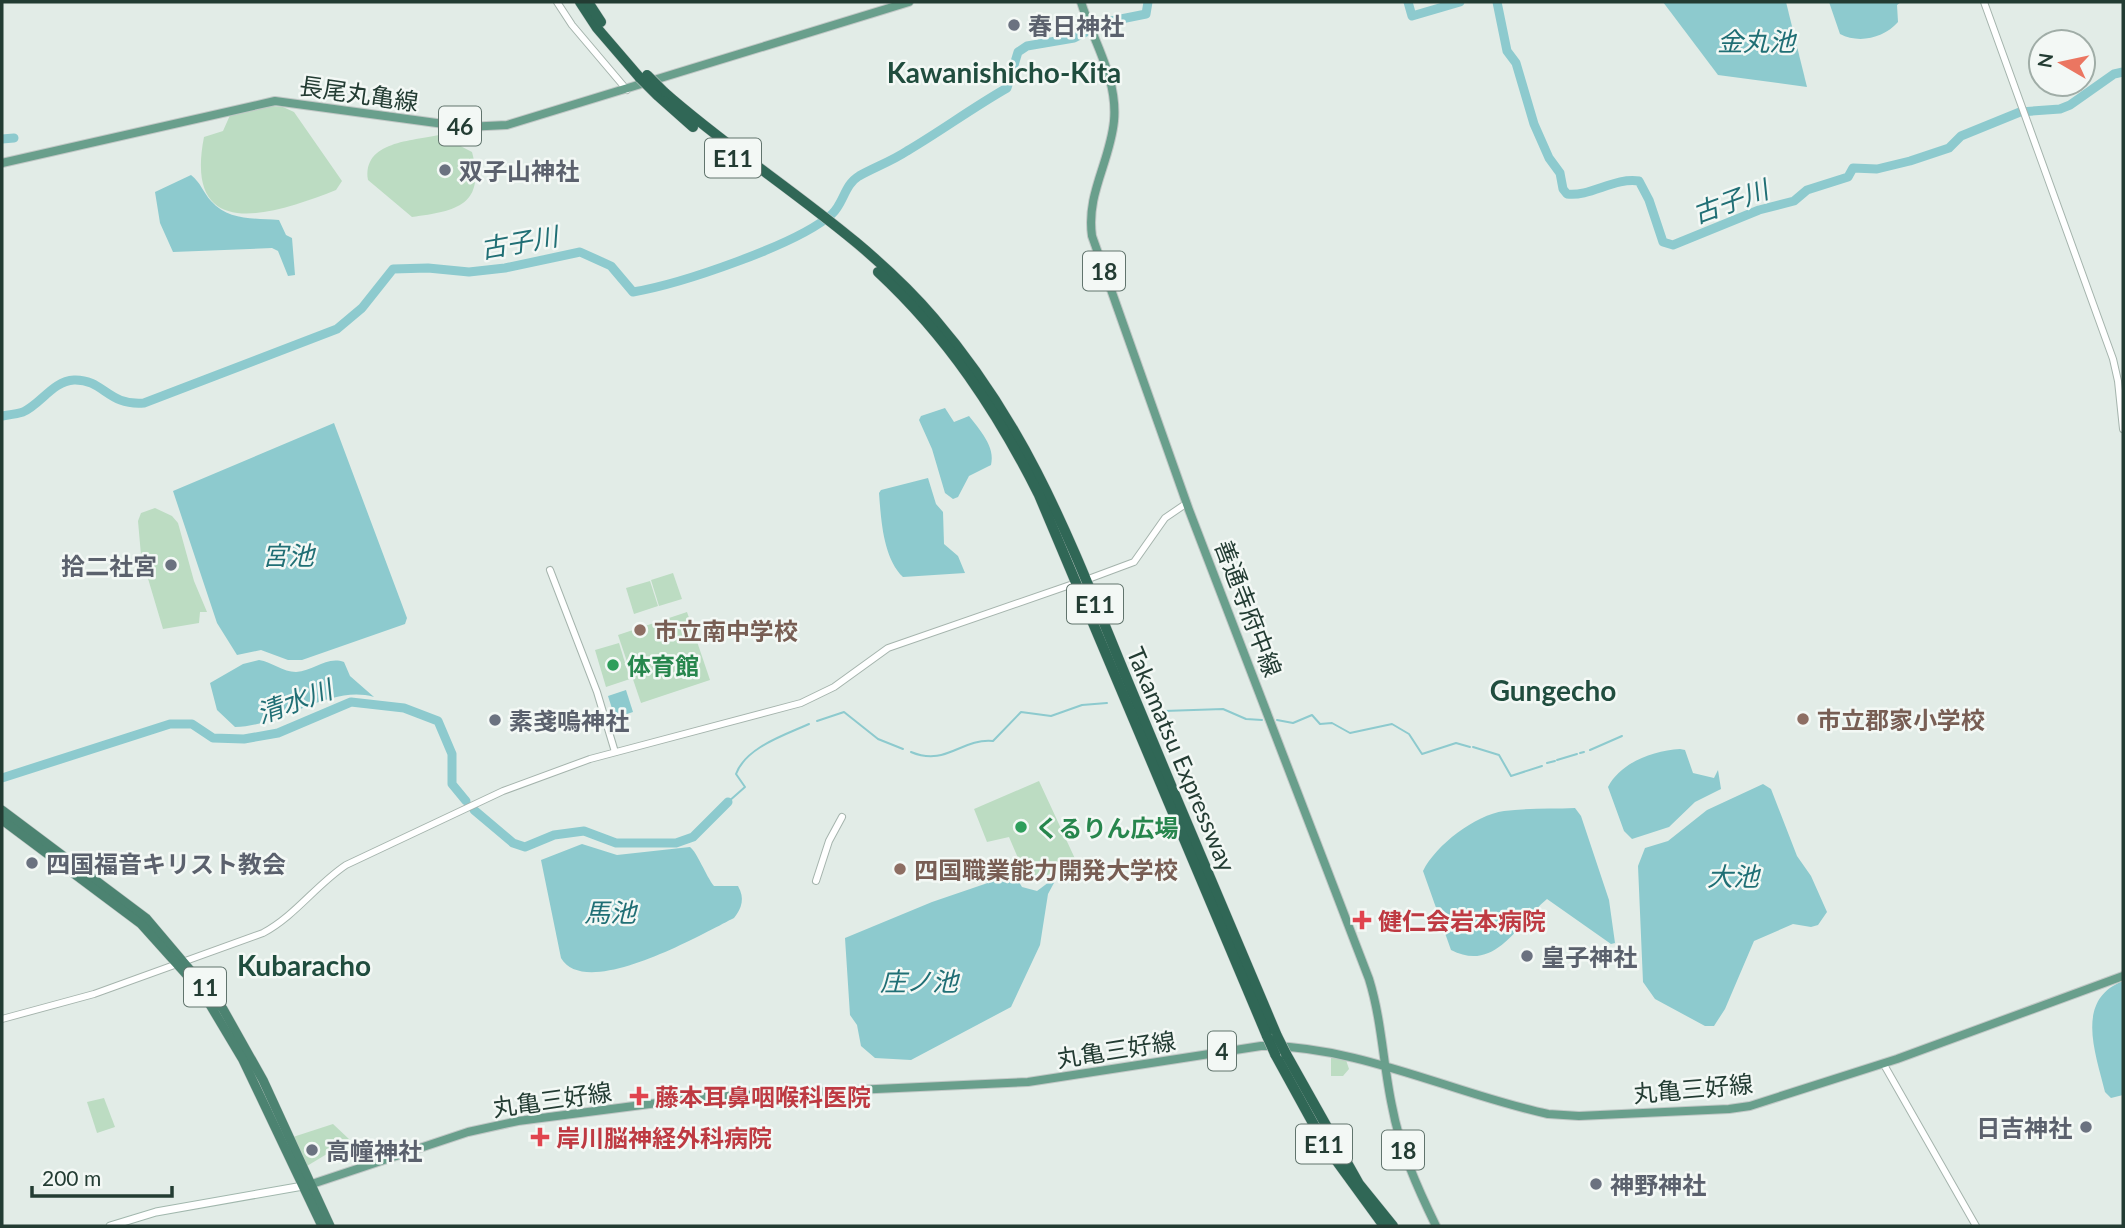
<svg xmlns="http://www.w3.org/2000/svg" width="2125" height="1228" viewBox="0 0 2125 1228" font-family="Lato,'Noto Sans JP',sans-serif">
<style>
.green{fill:#bcdcc2}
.water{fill:#8dcace}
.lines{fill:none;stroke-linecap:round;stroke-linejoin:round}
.stream{stroke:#8dcace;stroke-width:2}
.river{stroke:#8dcace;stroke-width:9}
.tertiary-casing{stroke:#a5b4ad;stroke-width:8}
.secondary-casing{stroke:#a1b7ad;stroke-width:9}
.primary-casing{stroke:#c1c8c6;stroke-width:10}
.trunk-casing{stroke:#c1c8c6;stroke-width:10}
.motorway-casing{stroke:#c1c8c6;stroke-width:11}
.tertiary{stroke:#fff;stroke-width:6}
.secondary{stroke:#fff;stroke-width:7}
.primary{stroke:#699f8c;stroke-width:8}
.trunk{stroke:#4c8371;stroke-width:9}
.motorway{stroke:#306756;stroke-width:10}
.motorway-bridge-casing{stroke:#c1c8c6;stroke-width:11;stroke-linecap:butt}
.motorway-bridge{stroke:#306756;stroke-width:10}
.worship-dot{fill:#6b7280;stroke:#f3f8f5;stroke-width:2.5}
.education-dot{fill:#8d6e63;stroke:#f3f8f5;stroke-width:2.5}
.leisure-dot{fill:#2e9e5b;stroke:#f3f8f5;stroke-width:2.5}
.health-dot{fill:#e0444e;stroke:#f3f8f5;stroke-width:2.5}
.labels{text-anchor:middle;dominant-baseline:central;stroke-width:5;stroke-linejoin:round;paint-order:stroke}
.shield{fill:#f3f8f5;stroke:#61746d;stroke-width:2}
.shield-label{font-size:23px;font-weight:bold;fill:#233c33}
.worship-label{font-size:24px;font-weight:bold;fill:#5b616d;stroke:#f3f8f5;text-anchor:start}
.street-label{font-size:24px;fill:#233c33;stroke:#f3f8f5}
.education-label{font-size:24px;font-weight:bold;fill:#785e54;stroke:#f3f8f5;text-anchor:start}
.leisure-label{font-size:24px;font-weight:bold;fill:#27864d;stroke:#f3f8f5;text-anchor:start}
.health-label{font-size:24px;font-weight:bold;fill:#be3a42;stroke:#f3f8f5;text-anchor:start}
.water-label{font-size:26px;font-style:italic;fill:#206f75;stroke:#f3f8f5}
.quarter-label{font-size:28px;font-weight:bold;fill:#204d3e;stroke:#f3f8f5}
</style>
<rect width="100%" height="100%" fill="#e2ece7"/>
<g class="green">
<path d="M272,106l11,1 11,5 48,69 -6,9c-63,25 -153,54 -132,-53l19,-6 8,-18z"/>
<path d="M439,135l33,17c14,53 -15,59 -60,65l-44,-37c-6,-39 45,-39 71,-45z"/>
<path d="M155,508l17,8 6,7 16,58 13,31h-7l-1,11 -36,6 -22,-74 -3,-34 3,-8z"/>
<path d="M673,573l9,26 -23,7 -8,-26z"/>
<path d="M650,581l8,25 -24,8 -8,-26z"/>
<path d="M687,612l23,68 -69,23 -23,-68z"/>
<path d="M619,643l11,36 -24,8 -11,-37z"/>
<path d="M1039,781l38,82 -44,18 -9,-9 -15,-35 -22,5 -13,-33z"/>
<path d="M1331,1056l15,4 3,9 -6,7h-12z"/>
<path d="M104,1098l11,29 -18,6 -10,-31z"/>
<path d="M333,1124l17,16 -43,26 -14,-29z"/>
</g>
<g class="water">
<path d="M1663,2h123l21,85 -89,-12z"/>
<path d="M1829,2h72l-4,3 1,17c-14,16 -39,22 -58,12z"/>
<path d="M191,175c10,8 12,17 20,26 18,20 43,17 68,19l7,15 6,3 3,37 -7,1 -10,-25 -6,-3 -99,4 -13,-29 -5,-31z"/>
<path d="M945,408l9,14 15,-6c10,13 27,31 22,49l-22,11 -11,21 -5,2 -8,-6 -13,-44 -13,-29 2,-4z"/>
<path d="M334,423l73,195 -2,6 -103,36h-14l-27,-10 -24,5 -20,-32 -44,-132z"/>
<path d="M928,478l8,26 7,8 1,32 14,12 7,17 -62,4c-20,-19 -22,-58 -24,-84l2,-3z"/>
<path d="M259,660c13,2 24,12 37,12 18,-1 30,-16 48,-10l6,14 24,21c-44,-13 -90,29 -139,30l-18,-17 -7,-27 33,-19z"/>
<path d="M626,690l7,22 -18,6 -7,-22z"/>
<path d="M1680,749l5,1 8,23 21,5 4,-8 3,19 -26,13 -26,25 -37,12 -8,-8 -16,-44c13,-25 45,-36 72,-38z"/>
<path d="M1763,784l8,5 26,67 14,20 16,36 -9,13 -7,2 -18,-3 -39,17 -29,68 -11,17h-9l-50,-27 -12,-17 -5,-116 7,-18 23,-7 39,-31z"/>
<path d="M1575,808l6,8 28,84 6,43 -4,1 -64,-45c-30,25 -51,74 -96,51l-28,-79c13,-26 52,-56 81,-60 23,-3 48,-2 71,-3z"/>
<path d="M582,844l35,11 73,-8c7,5 16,29 24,39h24c7,12 4,22 -4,32 -32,16 -148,83 -173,40l-20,-98z"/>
<path d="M1014,874l8,13 15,4 16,-12 2,2 -7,13 -8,51 -29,62 -100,53 -36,-2 -14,-12 -4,-21 -7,-10 -5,-77 87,-36z"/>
<path d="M2123,981v114l-12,3 -6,-6c-9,-38 -31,-92 18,-111z"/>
</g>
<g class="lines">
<g class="stream">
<path d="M1164,711l59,-2 23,10 16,1"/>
<path d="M1277,720l16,3 19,-8 8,9 12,-1 18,10 42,-9 17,10 13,20 34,-11 14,4"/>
<path d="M817,721l27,-9 34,27 25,10"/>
<path d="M1473,747l26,8 12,21 31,-10"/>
<path d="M1590,750l32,-14"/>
<path d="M911,752c35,15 50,-14 82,-11l28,-29 30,4 31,-11 25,-2"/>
<path d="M1580,753l4,-1"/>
<path d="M1557,760l20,-6"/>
<path d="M1547,763l8,-2"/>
<path d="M728,802l17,-15 -9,-13c10,-27 49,-39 73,-50"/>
</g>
<g class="river">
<path d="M1408,2l4,14 48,-14"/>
<path d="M1497,2l10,49 9,12 18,61 15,34 11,15 3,16 4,5c23,3 48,-17 72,-13l10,19 14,42 10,3 86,-35 35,-9 13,-11 41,-13 5,-9 24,1 33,-8 39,-13 12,-12 59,-24 40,-3 10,-4 44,-31 9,-2"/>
<path d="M2,139l12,-1"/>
<path d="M2,416c6,-1 15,-2 21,-4 18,-8 30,-31 51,-32 30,-1 33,26 70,23l193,-74 25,-21 31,-39 35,-1 41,4 36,-4 75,-16 31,14 22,26c47,-8 164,-47 199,-78 12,-11 12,-29 27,-38 16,-9 33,-15 48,-25 34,-20 65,-43 100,-63l11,-36 9,-6 47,-8 32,-16 40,-8 2,-12"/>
<path d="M2,778l168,-54h22l21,14 31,1 34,-6 73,-31 53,6 34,13 14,33v30l14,17"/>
<path d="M474,810l39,33 12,4 29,-12 30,-4 32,12h60l17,-6 35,-35"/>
</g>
<defs>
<g id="tertiary">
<path d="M557,2l15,23 55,65"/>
<path d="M1984,2l129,357 5,22 5,48"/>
<path d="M550,570l47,122 18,60"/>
<path d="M1091,578l43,-16 31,-44 22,-15"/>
<path d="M816,881l13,-40 13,-24"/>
<path d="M2,1019l92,-25 169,-61c32,-17 53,-48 83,-68l157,-74 87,-32 211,-56 33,-16 54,-39 185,-64"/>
<path d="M1883,1063l93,163"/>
</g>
<path id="secondary" d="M110,1226l46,-14 147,-26"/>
<g id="primary">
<path d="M1081,2c12,39 37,76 33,119 -4,41 -28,73 -22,115l97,274 180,469c13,42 14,85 23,127 8,43 25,81 44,120"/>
<path d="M2,163l273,-62 191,26 41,-2 402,-123"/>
<path d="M306,1186l162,-54 50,-11 186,-24 324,-15 233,-36c97,-1 193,48 287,68l31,2 150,-7 21,-3 147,-47 226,-83"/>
</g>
<g id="trunk">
<path d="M2,810l144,108 77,91 40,71 67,146"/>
<path d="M2,820l139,104 62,69 40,67 79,166"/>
</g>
<g id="motorway">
<path d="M580,2l17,26 43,50"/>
<path d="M588,2l13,20"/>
<path d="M664,92c87,77 194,137 270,226 99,115 140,234 197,371 48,116 97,232 146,347"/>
<path d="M657,95l36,32"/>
<path d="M878,272c69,64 119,139 161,223l228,541"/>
<path d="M1275,1054l50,91 59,81"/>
<path d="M1286,1054l73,130 34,42"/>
</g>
</defs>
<use href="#tertiary" class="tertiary-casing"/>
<use href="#secondary" class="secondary-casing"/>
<use href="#primary" class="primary-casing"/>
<use href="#trunk" class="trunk-casing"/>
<use href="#motorway" class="motorway-casing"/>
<use href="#tertiary" class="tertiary"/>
<use href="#secondary" class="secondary"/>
<use href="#primary" class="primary"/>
<use href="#trunk" class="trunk"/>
<use href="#motorway" class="motorway"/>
<defs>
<g id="motorway-bridge">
<path d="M647,75l17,17"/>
<path d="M640,78l17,17"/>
<path d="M1267,1036l8,18"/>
<path d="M1277,1036l9,18"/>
</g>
</defs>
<use href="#motorway-bridge" class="motorway-bridge-casing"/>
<use href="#motorway-bridge" class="motorway-bridge"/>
</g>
<g class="worship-dot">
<circle cx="1014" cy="25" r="7"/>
<circle cx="445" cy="170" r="7"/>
<circle cx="171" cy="565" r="7"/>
<circle cx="495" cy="720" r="7"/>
<circle cx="32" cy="863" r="7"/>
<circle cx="1527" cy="956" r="7"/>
<circle cx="2086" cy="1127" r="7"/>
<circle cx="312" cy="1150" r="7"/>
<circle cx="1596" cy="1184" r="7"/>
</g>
<g class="education-dot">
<circle cx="640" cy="630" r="7"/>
<circle cx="1803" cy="719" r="7"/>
<circle cx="900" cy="869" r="7"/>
</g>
<g class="leisure-dot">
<circle cx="613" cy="665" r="7"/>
<circle cx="1021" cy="827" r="7"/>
</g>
<g class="health-dot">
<path d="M1358.5 909.5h7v7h7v7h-7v7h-7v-7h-7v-7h7z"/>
<path d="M635.5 1085.5h7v7h7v7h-7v7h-7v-7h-7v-7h7z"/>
<path d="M536.5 1126.5h7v7h7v7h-7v7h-7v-7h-7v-7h7z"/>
</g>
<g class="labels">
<g class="shield">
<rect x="439" y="106.5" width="42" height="39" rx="5"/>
<rect x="705" y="138.5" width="56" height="39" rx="5"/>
<rect x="1083" y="251.5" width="42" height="39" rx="5"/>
<rect x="1067" y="584.5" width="56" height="39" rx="5"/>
<rect x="184" y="967.5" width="42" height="39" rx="5"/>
<rect x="1208" y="1031.5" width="28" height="39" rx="5"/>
<rect x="1296" y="1124.5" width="56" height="39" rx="5"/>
<rect x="1382" y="1130.5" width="42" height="39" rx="5"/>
</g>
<g class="shield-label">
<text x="460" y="126">46</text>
<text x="733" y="158">E11</text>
<text x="1104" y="271">18</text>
<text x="1095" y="604">E11</text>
<text x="205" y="987">11</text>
<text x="1222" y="1051">4</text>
<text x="1324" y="1144">E11</text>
<text x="1403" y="1150">18</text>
</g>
<g class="worship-label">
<text x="1028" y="25">春日神社</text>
<text x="459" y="170">双子山神社</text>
<text x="157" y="565" text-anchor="end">拾二社宮</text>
<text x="509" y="720">素戔嗚神社</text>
<text x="46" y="863">四国福音キリスト教会</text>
<text x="1541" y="956">皇子神社</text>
<text x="2072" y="1127" text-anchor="end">日吉神社</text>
<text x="326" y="1150">高幢神社</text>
<text x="1610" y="1184">神野神社</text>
</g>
<g class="street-label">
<text transform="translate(359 93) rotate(8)">長尾丸亀線</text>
<text transform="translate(1249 608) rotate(69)">善通寺府中線</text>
<text transform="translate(1182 759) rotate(67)">Takamatsu Expressway</text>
<text transform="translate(1116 1049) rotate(-9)">丸亀三好線</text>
<text transform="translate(1693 1088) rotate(-5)">丸亀三好線</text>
<text transform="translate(552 1099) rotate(-8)">丸亀三好線</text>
</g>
<g class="education-label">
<text x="654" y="630">市立南中学校</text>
<text x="1817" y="719">市立郡家小学校</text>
<text x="914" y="869">四国職業能力開発大学校</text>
</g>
<g class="leisure-label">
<text x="627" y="665">体育館</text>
<text x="1035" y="827">くるりん広場</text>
</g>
<g class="health-label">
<text x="1378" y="920">健仁会岩本病院</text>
<text x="655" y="1096">藤本耳鼻咽喉科医院</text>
<text x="556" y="1137">岸川脳神経外科病院</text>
</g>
<g class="water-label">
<text x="1756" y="41">金丸池</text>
<text transform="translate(1730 201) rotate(-20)">古子川</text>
<text transform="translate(519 242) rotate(-10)">古子川</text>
<text x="288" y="555">宮池</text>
<text transform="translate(294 701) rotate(-20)">清水川</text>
<text x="1733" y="876">大池</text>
<text x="610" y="912">馬池</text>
<text x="919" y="981">庄ノ池</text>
</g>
<g class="quarter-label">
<text x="1004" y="72">Kawanishicho-Kita</text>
<text x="1553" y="690">Gungecho</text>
<text x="304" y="965">Kubaracho</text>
</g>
</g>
<rect width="2125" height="1228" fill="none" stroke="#233c33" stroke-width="7"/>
<g transform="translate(2062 63) rotate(279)"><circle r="33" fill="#f3f8f5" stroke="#a0ada7" stroke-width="2"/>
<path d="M0-5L12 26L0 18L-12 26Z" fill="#eb7661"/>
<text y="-10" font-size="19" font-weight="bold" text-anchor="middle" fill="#233c33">N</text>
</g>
<path d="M32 1186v10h140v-10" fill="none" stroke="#233c33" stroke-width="3.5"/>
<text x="42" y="1186" font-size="21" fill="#233c33" stroke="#f3f8f5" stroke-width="5" paint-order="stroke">200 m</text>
</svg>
